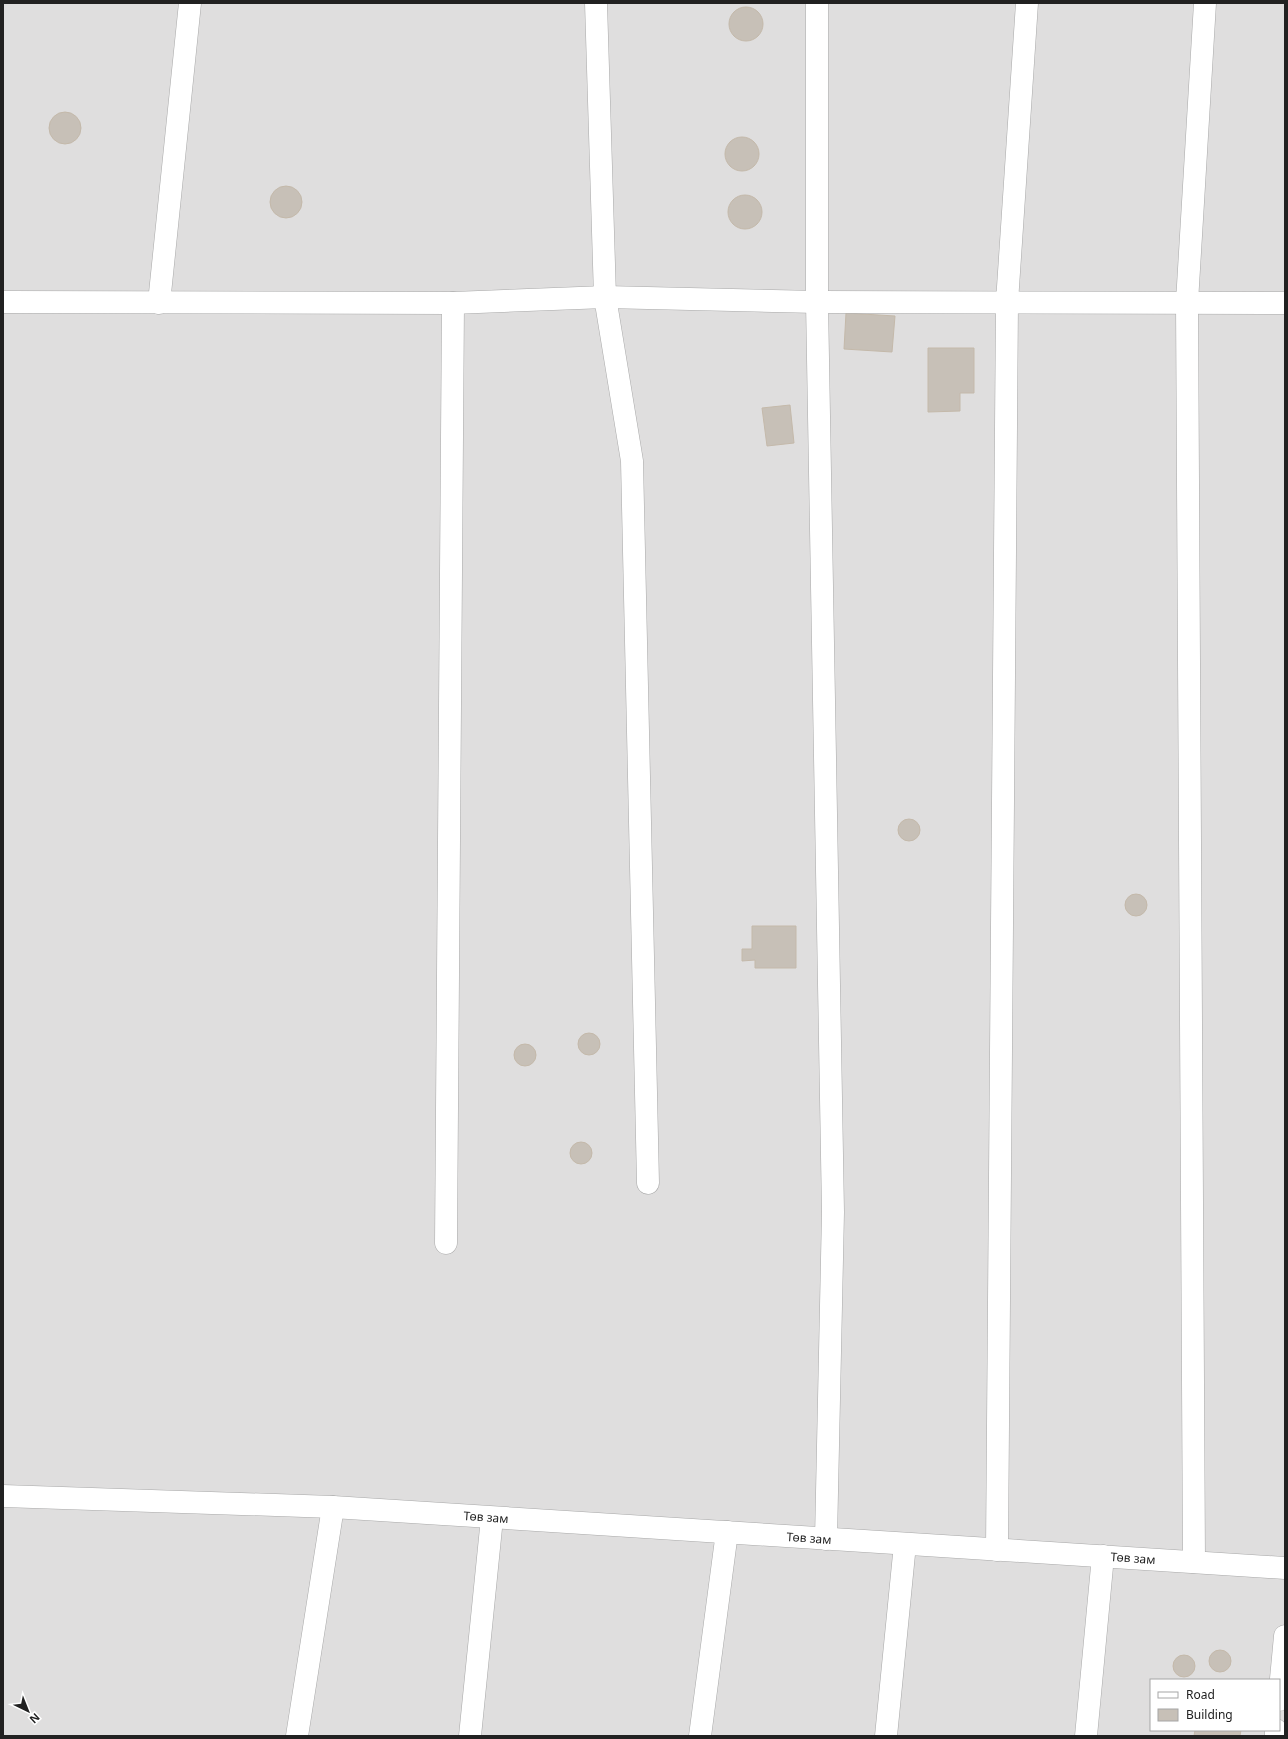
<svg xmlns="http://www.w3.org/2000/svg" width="1288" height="1739" viewBox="0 0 1288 1739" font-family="'Noto Sans',sans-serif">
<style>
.residential{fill:#dfdede;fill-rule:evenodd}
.building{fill:#c7c0b7;stroke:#c4b9aa}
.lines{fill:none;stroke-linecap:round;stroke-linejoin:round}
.minor-casing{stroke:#a8a8a8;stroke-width:23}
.minor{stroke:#fff;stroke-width:22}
.labels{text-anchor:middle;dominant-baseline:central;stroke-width:4;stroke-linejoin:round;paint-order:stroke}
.street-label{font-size:12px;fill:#212121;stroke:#fff}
</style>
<rect width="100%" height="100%" fill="#f2f0e8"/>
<path class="residential" d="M3,3h1282v1733h-1282zM1151,1680h128v50h-128z"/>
<g class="building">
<circle cx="746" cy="24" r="17"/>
<circle cx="65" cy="128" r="16"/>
<circle cx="742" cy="154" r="17"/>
<circle cx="286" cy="202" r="16"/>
<circle cx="745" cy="212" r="17"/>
<path d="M846,313l49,3 -3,36 -48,-3z"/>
<path d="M928,348h46v45h-14v18l-32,1z"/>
<path d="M790,405l4,38 -27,3 -5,-38z"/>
<circle cx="909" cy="830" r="11"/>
<circle cx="1136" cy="905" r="11"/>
<path d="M752,926h44v42h-41v-8l-13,1v-12h10z"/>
<circle cx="589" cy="1044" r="11"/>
<circle cx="525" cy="1055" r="11"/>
<circle cx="581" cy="1153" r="11"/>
<circle cx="1220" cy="1661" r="11"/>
<circle cx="1184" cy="1666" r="11"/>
<path d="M1195,1730h46l-1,6h-46z"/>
</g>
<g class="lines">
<defs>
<g id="minor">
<path d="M596,3l9,294 27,164 16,722"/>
<path d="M817,3v299l16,910 -7,327"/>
<path d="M3,302l450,1 152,-6 212,5 468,1"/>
<path d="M159,303l31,-300"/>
<path d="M446,1243l7,-940"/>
<path d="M3,1496l330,11 952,61"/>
<path d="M997,1550l10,-1248 20,-299"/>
<path d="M1194,1562l-7,-1260 18,-299"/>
<path d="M1279,1700l6,-64"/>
<path d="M297,1736l36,-229"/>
<path d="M470,1736l22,-218"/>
<path d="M700,1736l27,-204"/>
<path d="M886,1736l19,-192"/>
<path d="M1086,1736l17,-180"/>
<path d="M1276,1736v-6"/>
</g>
</defs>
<use href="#minor" class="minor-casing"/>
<use href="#minor" class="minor"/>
</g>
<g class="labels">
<g class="street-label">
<text transform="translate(486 1517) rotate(4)">Төв зам</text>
<text transform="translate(809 1538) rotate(4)">Төв зам</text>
<text transform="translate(1133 1558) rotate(4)">Төв зам</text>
</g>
</g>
<rect width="1288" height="1739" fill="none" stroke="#212121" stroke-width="8"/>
<rect x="1150" y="1679" width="130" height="52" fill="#ffffff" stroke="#a6a6a6"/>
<rect x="1158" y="1692" width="20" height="6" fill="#ffffff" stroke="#a6a6a6"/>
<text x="1186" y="1699" font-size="12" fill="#212121">Road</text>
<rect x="1158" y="1709" width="20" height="12" fill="#c7c0b7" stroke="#a6a6a6"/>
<text x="1186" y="1719" font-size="12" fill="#212121">Building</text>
<g transform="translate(28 1711) rotate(137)" stroke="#ffffff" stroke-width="3" paint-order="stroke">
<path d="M0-3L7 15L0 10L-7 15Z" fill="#212121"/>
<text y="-6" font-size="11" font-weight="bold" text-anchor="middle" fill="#212121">N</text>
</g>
</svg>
